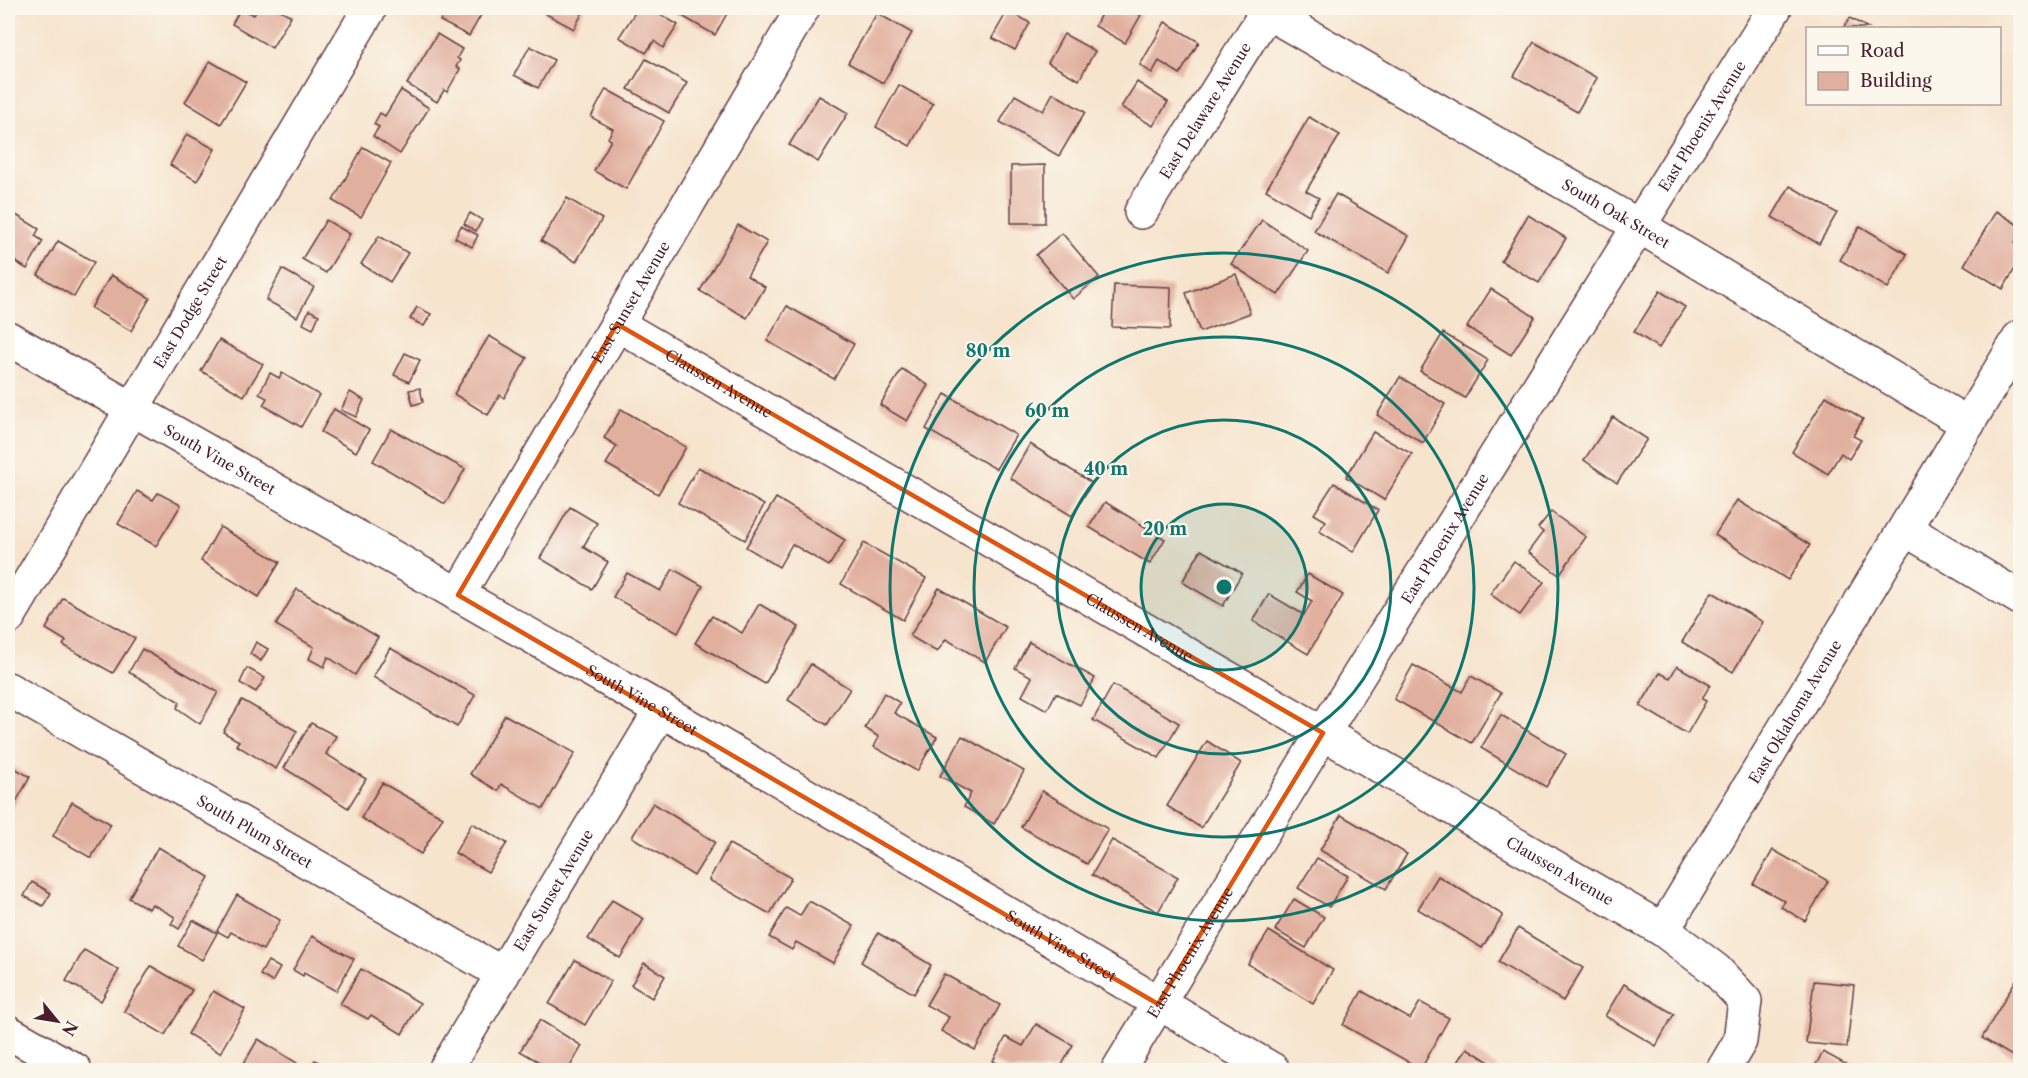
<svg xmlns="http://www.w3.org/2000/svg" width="2028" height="1078" viewBox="0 0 2028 1078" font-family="'Libre Caslon Text',serif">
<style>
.building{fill:#e1af9e}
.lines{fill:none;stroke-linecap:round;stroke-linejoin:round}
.minor-casing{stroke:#643d43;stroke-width:36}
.minor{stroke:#fff;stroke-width:33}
.marked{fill:none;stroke:#e0560e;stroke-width:4.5;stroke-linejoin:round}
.ring{fill:none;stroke:#0f766e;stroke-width:3}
.labels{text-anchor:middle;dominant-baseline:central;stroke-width:4.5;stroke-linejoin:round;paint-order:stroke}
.street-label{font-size:15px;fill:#4a1f2b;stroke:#fbf7ec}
.centre{fill:#0f766e;stroke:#fbf7ec;stroke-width:3}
.ring-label{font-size:18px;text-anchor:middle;font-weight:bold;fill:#0f766e;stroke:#fbf7ec;stroke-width:4.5;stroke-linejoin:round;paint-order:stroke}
</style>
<rect width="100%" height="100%" fill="#fbf7ec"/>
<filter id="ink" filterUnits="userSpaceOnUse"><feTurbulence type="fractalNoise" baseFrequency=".0167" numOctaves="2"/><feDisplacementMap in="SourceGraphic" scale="12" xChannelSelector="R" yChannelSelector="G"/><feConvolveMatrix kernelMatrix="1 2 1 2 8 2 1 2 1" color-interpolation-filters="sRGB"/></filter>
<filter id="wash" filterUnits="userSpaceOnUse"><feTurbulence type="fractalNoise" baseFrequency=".008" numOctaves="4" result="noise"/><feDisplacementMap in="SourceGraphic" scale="24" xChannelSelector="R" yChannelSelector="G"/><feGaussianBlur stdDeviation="1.35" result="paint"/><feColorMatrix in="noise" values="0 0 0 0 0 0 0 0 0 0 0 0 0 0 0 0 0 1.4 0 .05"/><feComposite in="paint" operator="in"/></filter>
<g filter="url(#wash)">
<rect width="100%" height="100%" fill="#f6e4cd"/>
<g id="blocks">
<g class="building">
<path d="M241,8l13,7 4,-7h19l14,8 -19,32 -40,-24z"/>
<path d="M447,8h38l-16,28 -29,-15z"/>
<path d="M547,8h38l-11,21 -30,-16z"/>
<path d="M638,8h12l28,17 -15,23 -9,-7 -8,12 -27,-16z"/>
<path d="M668,8h62l-15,27z"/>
<path d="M1104,8h22l15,7 -16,28 -30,-17z"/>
<path d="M1008,10l22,13 -15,27 -23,-12z"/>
<path d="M877,13l35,20 -29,50 -35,-20z"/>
<path d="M1850,18l18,10h-25z"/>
<path d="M1165,22l34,20 -19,32 -21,-13 -7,12 -12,-8z"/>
<path d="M437,34l25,15 -5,9 3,2 -4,7 4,2 -13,23 -3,-2 -7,12 -30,-18z"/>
<path d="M1064,34l31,17 -16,29 -31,-17z"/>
<path d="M1534,42l63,36 -20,34 -63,-36z"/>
<path d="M530,46l24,14 -16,28 -24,-13z"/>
<path d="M646,59l41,24 -18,30 -41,-24z"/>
<path d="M210,61l36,21 -25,42 -36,-22z"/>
<path d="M1137,82l31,20 -15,24 -32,-19z"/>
<path d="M899,85l34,19 -23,42 -34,-19z"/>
<path d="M606,89l58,32 -38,68 -32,-18 17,-31 -3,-2 5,-9 -22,-12z"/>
<path d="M401,90l28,18 -29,46 -27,-18 6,-9 -5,-3 6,-11 5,3z"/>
<path d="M1053,93l32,19 -26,44 -59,-34 15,-27 28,16z"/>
<path d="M819,96l29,17 -30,49 -29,-17z"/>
<path d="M1309,117l31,18 -34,56 13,7 -10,17 -43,-25z"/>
<path d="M187,134l28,15 -18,32 -27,-16z"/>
<path d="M363,147l28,16 -30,54 -28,-16z"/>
<path d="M1045,165v58h-34v-57z"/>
<path d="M1790,186l47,27 -18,31 -47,-27z"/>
<path d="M1336,194l73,42 -21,37 -74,-42z"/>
<path d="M567,198l35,21 -26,43 -35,-21z"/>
<path d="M8,210l31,19 -4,7 8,5 -16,28 -19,-12z"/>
<path d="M1996,211l24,15v7l-5,9 5,4v14l-17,29 -39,-24z"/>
<path d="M470,213l12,7 -6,11 -12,-7z"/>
<path d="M1528,215l38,23 -27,45 -38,-22z"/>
<path d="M326,220l24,14 -24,39 -24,-14z"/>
<path d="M1262,220l46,31 -30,44 -47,-31z"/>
<path d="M738,225l29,17 -20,34 18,11 -18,31 -47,-27z"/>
<path d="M461,226l17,9 -6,12 -17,-9z"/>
<path d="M1860,226l47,28 -19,34 -48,-28z"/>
<path d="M1062,233l37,44 -26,22 -37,-44z"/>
<path d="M379,236l29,17 -18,29 -29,-18z"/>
<path d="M58,241l36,21 -20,35 -36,-22z"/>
<path d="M282,269l32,18 -17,30 -31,-17z"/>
<path d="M1236,274l14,39 -50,19 -14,-39z"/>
<path d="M111,275l39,23 -19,33 -40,-23z"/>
<path d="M1114,285l57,2 -1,42 -58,-2z"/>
<path d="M1491,289l44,28 -24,38 -44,-28z"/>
<path d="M1660,291l25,16 -26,41 -25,-16z"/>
<path d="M787,306l67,38 -20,35 -67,-38z"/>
<path d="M417,307l14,7 -7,12 -14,-7z"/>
<path d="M309,310l10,5 -6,14 -10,-5z"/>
<path d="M1443,333l45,27 -23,38 -45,-27z"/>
<path d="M489,336l38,22 -23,40 -4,-3 -12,20 -34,-21z"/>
<path d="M219,340l44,24 -19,32 -43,-25z"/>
<path d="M405,353l15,7 -11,22 -15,-7z"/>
<path d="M902,369l26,16 -21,36 -27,-16z"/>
<path d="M270,373l9,5 3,-5 37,22 -18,32 -38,-22 4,-7 -8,-4z"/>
<path d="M1400,377l45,27 -22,39 -46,-28z"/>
<path d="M420,388l3,14 -10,3 -4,-15z"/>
<path d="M350,392l14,8 -8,17 -15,-7z"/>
<path d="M945,394l71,41 -20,34 -70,-40z"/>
<path d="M1826,396l37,23 -10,17 8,4 -12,19 -8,-6 -13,21 -36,-22z"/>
<path d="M334,409l35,21 -13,22 -35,-20z"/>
<path d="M621,409l65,38 -28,47 -52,-30 11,-18 -13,-8z"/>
<path d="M1613,417l34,22 -30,44 -33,-23z"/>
<path d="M391,429l74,40 -20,35 -72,-43z"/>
<path d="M1373,432l39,22 -28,46 -38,-23z"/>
<path d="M1030,444l62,39 -20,33 -62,-38z"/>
<path d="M698,467l66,38 -19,35 -67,-37z"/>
<path d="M1334,483l44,27 -25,42 -34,-21 7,-10 -12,-7z"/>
<path d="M137,491l16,9 5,-7 23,12 -25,41 -38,-22z"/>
<path d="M776,498l69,42 -16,26 -37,-22 -13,23 -33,-20z"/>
<path d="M1737,500l73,45 -22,35 -73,-45z"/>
<path d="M1105,502l60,37 -15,25 -61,-37z"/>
<path d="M570,507l27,16 -14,24 25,15 -16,27 -52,-31z"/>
<path d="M1551,512l35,25 -27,38 -31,-23 15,-20 -5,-4z"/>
<path d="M220,527l60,35 -21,35 -58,-36z"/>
<path d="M864,543l62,35 -23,42 -62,-36z"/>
<path d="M1201,550l41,23 -19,33 -41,-24z"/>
<path d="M1514,561l30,21 -24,33 -30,-21z"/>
<path d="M673,569l30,17 -25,47 -65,-36 14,-24 33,18z"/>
<path d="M1308,574l35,21 -35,59 -55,-33 16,-27 35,21 8,-14 -15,-9z"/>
<path d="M939,588l67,39 -21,35 -39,-23 -9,13 -27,-16z"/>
<path d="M297,589l81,48 -23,38 -27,-18 -4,10 -15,-8 5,-12 -38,-22z"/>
<path d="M1712,592l51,30 -30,50 -51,-30z"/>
<path d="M63,598l72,40 -22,35 -50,-28 3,-4 -20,-12z"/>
<path d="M759,604l40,23 -34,57 -70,-41 17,-27 30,17z"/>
<path d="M256,642l12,7 -7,12 -11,-7z"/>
<path d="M1029,642l66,36 -15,27 -24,-12 -9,17 -25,-14 10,-19 -17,-9z"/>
<path d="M390,648l85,47 -18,32 -84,-50z"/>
<path d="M142,649l76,43 -18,32 -23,-16 3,-6 -51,-30z"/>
<path d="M811,664l39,25 -23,36 -39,-25z"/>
<path d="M1413,665l49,27 9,-16 30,17 -29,50 -78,-44z"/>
<path d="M1677,666l33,19 -8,14 4,2 -19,33 -47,-28 20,-33 10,5z"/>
<path d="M247,668l18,10 -9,14 -16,-9z"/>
<path d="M1113,685l66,38 -20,35 -66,-38z"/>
<path d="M884,693l16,10 -6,10 43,24 -20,34 -43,-24 5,-10 -14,-9z"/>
<path d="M242,700l55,31 -21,38 -40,-24 3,-4 -16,-9z"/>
<path d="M505,715l70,38 -32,56 -42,-25 -3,7 -28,-17z"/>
<path d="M1501,715l65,39 -20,33 -65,-39z"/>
<path d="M311,723l25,13 -10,18 40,25 -18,29 -64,-40z"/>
<path d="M962,736l62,35 -30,53 -30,-17 7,-14 -31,-17z"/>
<path d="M1207,741l34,22 -40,65 -34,-22z"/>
<path d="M8,764l22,13 -22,39z"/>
<path d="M382,783l61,34 -22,37 -60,-36z"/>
<path d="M1042,791l66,38 -21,35 -66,-37z"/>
<path d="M72,802l39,22 -20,34 -38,-22z"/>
<path d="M653,803l62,39 -21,34 -62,-39z"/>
<path d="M1341,815l66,39 -21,35 -66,-39z"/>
<path d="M472,823l35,20 -19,29 -33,-19z"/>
<path d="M1112,840l66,37 -20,35 -66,-37z"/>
<path d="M729,844l62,34 -21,36 -61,-34z"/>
<path d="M158,847l51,30 -30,52 -8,-5 4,-7 -23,-13 -3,5 -20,-11z"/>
<path d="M1773,850l55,31 -23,40 -24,-14 4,-6 -32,-17z"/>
<path d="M1317,858l31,18 -19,31 -31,-19z"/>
<path d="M1438,876l65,39 -21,33 -64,-39z"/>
<path d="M32,882l19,11 -8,13 -19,-10z"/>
<path d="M237,895l43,25 -17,30 -32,-18 -3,5 -11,-6z"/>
<path d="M1294,899l30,18 -18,31 -31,-18z"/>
<path d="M612,900l32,19 -24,39 -32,-19z"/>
<path d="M809,901l45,25 -21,37 -37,-21 -4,8 -23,-13 17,-29 14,8z"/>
<path d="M193,920l24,13 -15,27 -24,-14z"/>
<path d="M1518,928l65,40 -20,33 -65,-39z"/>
<path d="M1269,931l64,39 -20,34 -65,-40z"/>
<path d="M878,933l53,32 -17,29 -53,-32z"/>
<path d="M312,936l42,23 -18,32 -32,-18 -1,3 -10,-6z"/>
<path d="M84,950l35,20 -18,31 -35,-20z"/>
<path d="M575,960l36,21 -26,44 -36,-21z"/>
<path d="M268,961l12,7 -8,14 -12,-7z"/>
<path d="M644,963l21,13 -13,22 -21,-13z"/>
<path d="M151,966l41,24 -27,45 -41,-24z"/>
<path d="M361,969l59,34 -18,31 -31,-19 -3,4 -28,-15z"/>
<path d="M2020,973v79l-3,7 -35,-21z"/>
<path d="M944,974l56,31 -25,45 -34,-19 8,-14 -23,-12z"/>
<path d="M1814,981l40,4 -7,62 -41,-4z"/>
<path d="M1624,984l50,30 -18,32 -51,-30z"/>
<path d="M213,991l32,18 -25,44 -32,-19z"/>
<path d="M1362,991l48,28 10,-17 29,16 -28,51 -78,-44z"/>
<path d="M540,1020l42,26 -14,24h-15l-33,-19z"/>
<path d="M1036,1024l37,21 -14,25 -6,-2 -1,2h-42l-17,-9 13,-24 17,9z"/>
<path d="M258,1039l39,24 -4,7h-53z"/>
<path d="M1467,1048l30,19 -2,3h-42z"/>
<path d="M1823,1052l26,14 -2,4h-34z"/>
<path d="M315,1060l18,10h-25z"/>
</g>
</g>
</g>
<g filter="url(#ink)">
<use href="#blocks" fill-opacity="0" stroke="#643d43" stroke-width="1.5"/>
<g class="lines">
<defs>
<g id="minor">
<path id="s1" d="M1260,8l379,218 329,198"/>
<path id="s2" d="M1141,212l128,-204"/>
<path id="s3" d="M617,324l1046,606 53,40 29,31 -5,40 -17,29"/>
<path id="s4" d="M8,338l653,372 612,360"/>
<path d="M1905,529l115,69"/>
<path id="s5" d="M458,595l345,-587"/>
<path id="s6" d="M8,618l362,-610"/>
<path id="s7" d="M8,689l495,285"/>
<path id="s8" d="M1663,930l357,-593"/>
<path d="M8,1032l67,38"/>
<path id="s9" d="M445,1070l216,-360"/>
<path id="s10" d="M1118,1070l205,-337 452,-725"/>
</g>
</defs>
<use href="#minor" class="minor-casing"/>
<use href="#minor" class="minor"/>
</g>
</g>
<path class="marked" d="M617,324l706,409 -165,271 -700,-409z"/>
<circle cx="1224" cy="587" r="83" fill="#0f766e" fill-opacity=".12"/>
<g class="ring">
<circle cx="1224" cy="587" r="83"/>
<circle cx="1224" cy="587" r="167"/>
<circle cx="1224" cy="587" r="250"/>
<circle cx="1224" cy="587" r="334"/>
</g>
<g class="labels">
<g class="street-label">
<text stroke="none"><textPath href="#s2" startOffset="120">East Delaware Avenue</textPath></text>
<text stroke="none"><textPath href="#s10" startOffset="1110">East Phoenix Avenue</textPath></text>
<text stroke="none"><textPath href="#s1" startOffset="411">South Oak Street</textPath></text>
<text stroke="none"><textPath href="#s5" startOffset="340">East Sunset Avenue</textPath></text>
<text stroke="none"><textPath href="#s6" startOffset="356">East Dodge Street</textPath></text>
<text stroke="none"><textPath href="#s3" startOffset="118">Claussen Avenue</textPath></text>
<text stroke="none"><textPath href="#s4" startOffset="244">South Vine Street</textPath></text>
<text stroke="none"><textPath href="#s10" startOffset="624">East Phoenix Avenue</textPath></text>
<text stroke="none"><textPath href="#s3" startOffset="604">Claussen Avenue</textPath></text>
<text stroke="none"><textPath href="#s4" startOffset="730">South Vine Street</textPath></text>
<text stroke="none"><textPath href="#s8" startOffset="255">East Oklahoma Avenue</textPath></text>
<text stroke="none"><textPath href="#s7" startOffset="285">South Plum Street</textPath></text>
<text stroke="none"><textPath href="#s3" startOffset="1090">Claussen Avenue</textPath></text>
<text stroke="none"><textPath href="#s9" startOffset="210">East Sunset Avenue</textPath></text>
<text stroke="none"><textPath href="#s4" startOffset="1216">South Vine Street</textPath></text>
<text stroke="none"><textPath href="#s10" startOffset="138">East Phoenix Avenue</textPath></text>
</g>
</g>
<circle cx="1224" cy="587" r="9" class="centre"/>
<g class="ring-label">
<text x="988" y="357">80 m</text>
<text x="1047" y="417">60 m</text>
<text x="1106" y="475">40 m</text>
<text x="1165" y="535">20 m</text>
</g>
<rect width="2028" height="1078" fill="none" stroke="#fbf7ec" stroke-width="30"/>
<rect x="1806" y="27" width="195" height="78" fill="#fbf7ec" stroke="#b4a19f" stroke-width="1.5"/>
<rect x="1818" y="46" width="30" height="9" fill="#ffffff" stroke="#b4a19f" stroke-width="1.5"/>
<text x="1860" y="57" font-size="18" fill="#4a1f2b">Road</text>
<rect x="1818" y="72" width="30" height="18" fill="#e1af9e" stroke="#b4a19f" stroke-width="1.5"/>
<text x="1860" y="87" font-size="18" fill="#4a1f2b">Building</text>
<g transform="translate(57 1021) rotate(120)" stroke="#fbf7ec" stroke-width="4.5" paint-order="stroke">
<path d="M0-4.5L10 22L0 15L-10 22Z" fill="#4a1f2b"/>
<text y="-9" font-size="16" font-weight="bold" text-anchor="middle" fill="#4a1f2b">N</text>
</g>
</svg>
